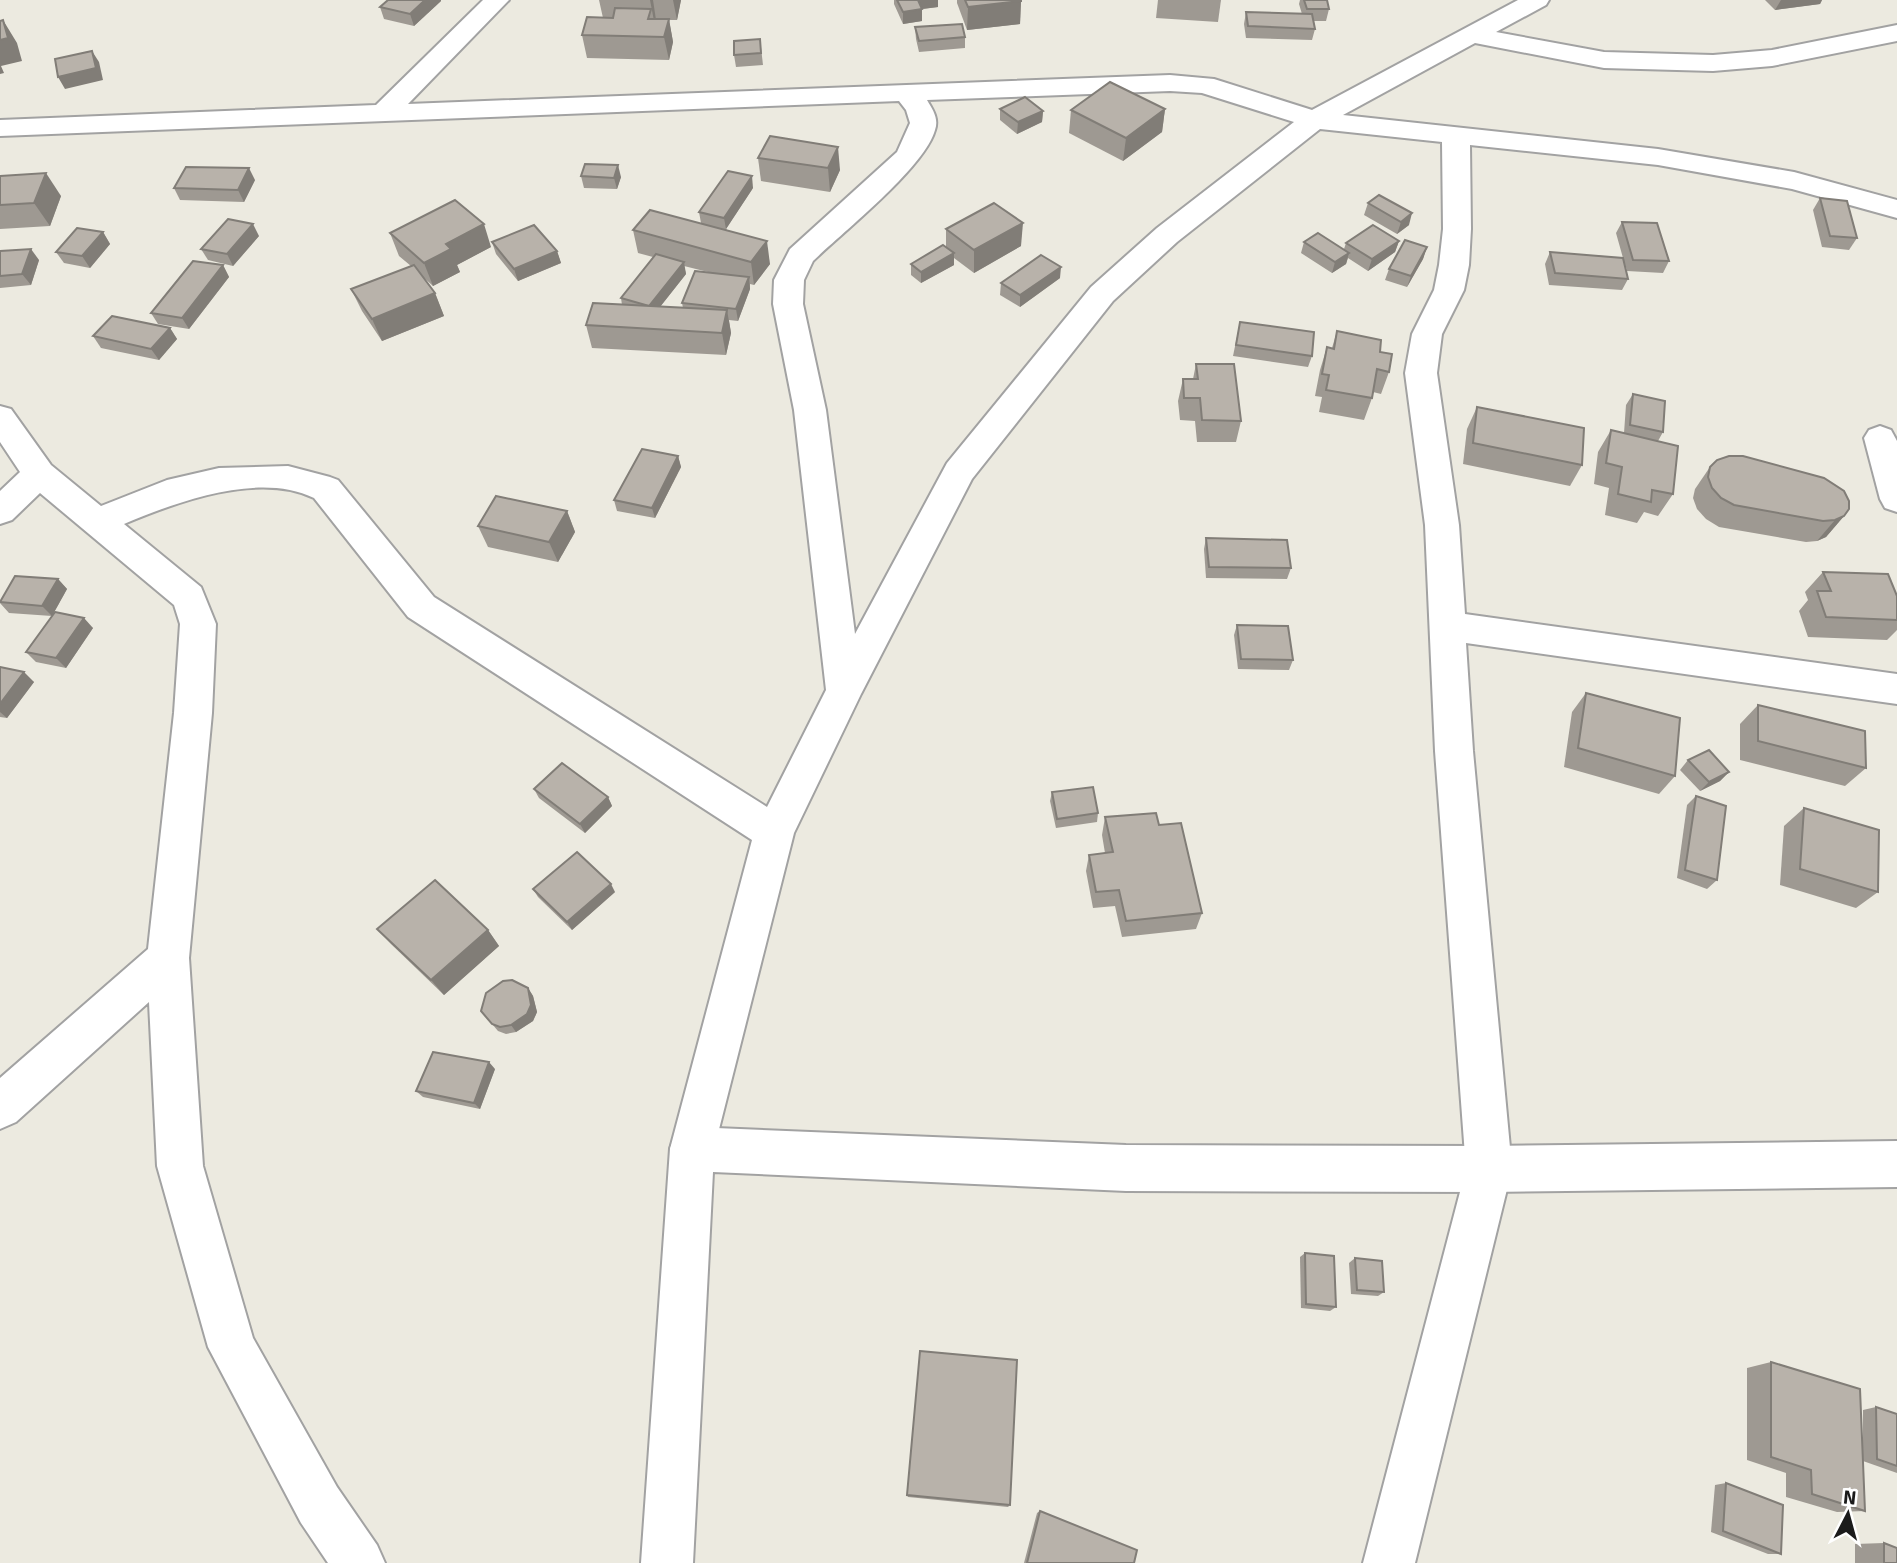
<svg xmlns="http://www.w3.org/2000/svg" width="1897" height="1563" viewBox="0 0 1897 1563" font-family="Signika,sans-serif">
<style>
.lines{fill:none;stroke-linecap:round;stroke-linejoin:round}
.minor-casing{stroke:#a2a2a2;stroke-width:4}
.tertiary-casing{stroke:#a2a2a2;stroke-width:4}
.minor{fill:#fff;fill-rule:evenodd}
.tertiary{fill:#fff;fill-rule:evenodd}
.wall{fill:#9e9992;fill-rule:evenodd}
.shaded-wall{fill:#817d77}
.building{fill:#b8b2aa;stroke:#817d77;stroke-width:2}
</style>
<rect width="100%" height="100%" fill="#eceae0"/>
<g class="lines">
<defs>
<g id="minor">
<path d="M483,0h26l-101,104 762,-29 44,4 98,31 206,-110h31l-3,5 -50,27 108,20 109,3 59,-5 125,-25v16l-125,25 -59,5 -109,-3 -129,-25 -132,72 315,34 136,23 103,28v18l-105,-29 -134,-24 -188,-20 1,84 -2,36 -5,25 -22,44 -5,39 22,152 6,89 432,60v30l-431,-61 7,108 39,418 -97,394h-52l103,-394 -31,-418 -10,-226 -20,-152 7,-39 22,-44 5,-25 4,-36 -1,-87 -122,-13 -143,113 -64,59 -141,178 -111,215 -67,139 -80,316 -6,16 -16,6 -16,-6 -6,-16 82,-309 -344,-223 -94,-119c-55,-27 -138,4 -190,26l77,63 15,37 -4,89 -23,245 14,208 50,172 84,149 40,58 8,18h-57l-27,-40 -93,-176 -51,-181 -8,-164 -133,120 -16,7v-51l148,-129 26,-236 6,-89 -6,-19 -134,-112 -28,27 -12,4v-33l20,-19 -20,-30v-36l11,3 40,56 50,41 66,-26 52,-12 69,-2 42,11 8,3 96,117 333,210 59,-117 -32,-280 -21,-106 1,-24 16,-31 107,-97 13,-29 -4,-13 -7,-9 -899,35v-16l376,-15zM1170,91l32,2 92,29 -137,106 -66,59 -144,176 -92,171 -29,-224 -23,-106 1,-24 9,-19c30,-29 112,-94 122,-131 4,-11 -2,-20 -8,-30z"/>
<path d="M1880,426l11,4 6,11v71l-12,-4 -5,-9 -16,-61 5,-8z"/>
</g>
<path id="tertiary" d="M692,1127l434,18 363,1 408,-5v46l-408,5 -363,-1 -413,-19 -20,391h-52l29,-414 6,-16z"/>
</defs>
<use href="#minor" class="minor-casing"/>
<use href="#tertiary" class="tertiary-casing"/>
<use href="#minor" class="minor"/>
<use href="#tertiary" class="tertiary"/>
</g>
<g class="wall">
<path d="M599,0h82l-4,20h-8l4,22 -4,18 -82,-2 -5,-23 21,-17z"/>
<path d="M894,0h44v7l-16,2v12l-19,3 -9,-20z"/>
<path d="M957,0h64l-1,24 -53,6 -10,-27z"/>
<path d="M1158,0h63l-3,22 -62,-4z"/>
<path d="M1300,0h27l2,9 -3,12h-13l2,8 -3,11 -66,-2 -2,-14 2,-12 56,2 -3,-10z"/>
<path d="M1765,0h57l-2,4 -45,6z"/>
<path d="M441,1l-27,25 -30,-7 -4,-12z"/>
<path d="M915,27l50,10v11l-46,4 -3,-13z"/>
<path d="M760,39l3,26 -27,2 -2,-12z"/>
<path d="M1000,109l43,2 -1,11 -25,12 -17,-14z"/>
<path d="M1165,109l-3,23 -39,29 -54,-28 2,-23z"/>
<path d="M758,158l82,12 -10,22 -69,-11z"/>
<path d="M0,176l61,20 -11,30 -50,3z"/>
<path d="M581,176l40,1 -4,12 -33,-1z"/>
<path d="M255,180l-11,22 -64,-2 -6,-12z"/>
<path d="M753,188l-27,41 44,35 -16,21 -4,-1v5l-12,32 -9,-1 2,13 -5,22 -134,-7 -6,-23 36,-20 -1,-7 32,-41 -15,-4 -5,-23 68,-7 -2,-11zM684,266l24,6 -26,31 1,5 -23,-1 26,-33z"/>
<path d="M1820,198l37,40 -8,12 -27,-3 -9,-37z"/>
<path d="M1368,203l41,22 -12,9 -33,-19z"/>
<path d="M1622,222l47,39 -6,12 -36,-2 -2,-8 3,16 -6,11 -73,-5 -4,-21 5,-12 73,6 -7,-25z"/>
<path d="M946,229l75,17 -47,27 -20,-15v7l-33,18 -10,-8v-11l35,-17z"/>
<path d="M103,232l7,12 -20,24 -26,-5 -8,-11z"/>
<path d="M390,233l101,14 -34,18 3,7 -27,14 -11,-10 13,17 9,23 -62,25 -20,-30 -11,-22 60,-23 -12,-10z"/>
<path d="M259,236l-26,30 -25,-6 -7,-11z"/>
<path d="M1399,241l-4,11 -27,19 -20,-13 -2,6 -14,9 -31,-20 3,-11 40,7 2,-6z"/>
<path d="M492,242l65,9 4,12 -43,18 -22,-27z"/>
<path d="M1427,247l-4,12 -16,28 -22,-7 4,-11z"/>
<path d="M0,251l39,9 -8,25 -31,3z"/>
<path d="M223,265l6,12 -40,52 -31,-5 -7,-11z"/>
<path d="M1060,278l-40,29 -20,-12 1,-12z"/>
<path d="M1240,322l72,34 -4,11 -75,-11z"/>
<path d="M170,328l7,11 -18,21 -58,-12 -8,-12z"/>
<path d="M1337,331l52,41 -8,22 -8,-2 -1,6 -8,22 -45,-8 3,-15 -7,-1 5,-26 7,-23 5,1z"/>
<path d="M1196,364l45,57 -5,21h-39l-2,-21 -15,-1 -2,-19 5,-22h10z"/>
<path d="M1633,394l30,38 -5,9 15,53 -15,22 -14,-4 -7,11 -32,-8 4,-27 -15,-4 4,-32 13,-22 13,3 2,-28z"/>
<path d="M1477,407l105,58 -12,21 -107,-22 4,-35z"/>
<path d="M678,456l3,11 -26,51 -38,-7 -3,-11z"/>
<path d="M1710,467l134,49 -18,21 -9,4 -11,1 -87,-15 -13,-8 -9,-10 -4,-11 2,-9z"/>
<path d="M567,511l8,21 -17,30 -70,-15 -10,-21z"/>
<path d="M1206,538l85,30 -4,11 -81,-1 -2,-29z"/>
<path d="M1823,572l74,24v34l-10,10 -79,-3 -9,-26 9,-11 -3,-8z"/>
<path d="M58,579l9,10 -15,27 41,12 -27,40 -30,-6 -10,-10 26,-36 -43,-3 -9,-10v-2z"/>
<path d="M1237,625l56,35 -4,10 -51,-1 -4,-34z"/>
<path d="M0,667l34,15 -27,36 -7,-1z"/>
<path d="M1586,693l89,83 -16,18 -95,-27 8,-55z"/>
<path d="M1758,705l108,63 -21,18 -105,-26v-36z"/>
<path d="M1688,760l41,12 -9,9 -20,10 -20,-21z"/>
<path d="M534,789l74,8 4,9 -27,27 -46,-35z"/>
<path d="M1052,792l46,21 -1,9 -41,6 -6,-27z"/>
<path d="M1696,796l21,84 -10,9 -30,-11 10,-73z"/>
<path d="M1804,808l74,84 -22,16 -76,-23 4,-59z"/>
<path d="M1105,817l54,8 43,88 -6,16 -74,8 -7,-31 -22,2 -7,-37 3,-16 16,-2 -3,-18z"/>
<path d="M533,889l82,3 -43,38 -34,-33z"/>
<path d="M377,929l111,1 11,16 -55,49 -53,-51z"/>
<path d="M528,988l5,8 4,16 -4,9 -17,11 -10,2 -8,-3 -17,-20z"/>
<path d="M495,1069l-15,40 -57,-12 -7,-6z"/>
<path d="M1305,1253l31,54 -6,4 -29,-3 -1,-51z"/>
<path d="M1355,1258l29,34 -6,4 -27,-2 -2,-31z"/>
<path d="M1771,1362l94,149 -28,1 -51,-15v-24l-39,-13v-92z"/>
<path d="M1876,1407l21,7v59l-34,-12v-51z"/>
<path d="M1726,1483l55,71h-13l-57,-22 4,-47z"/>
<path d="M907,1495l103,10 -2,2 -100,-10z"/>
<path d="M1040,1511l94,52h-110l13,-50z"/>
<path d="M1884,1543l13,20h-42v-19z"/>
</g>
<g class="shaded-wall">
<path d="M425,0h16v1l-27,25 -4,-12z"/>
<path d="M650,0h3l3,20 -1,6z"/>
<path d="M673,0h8l-4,20z"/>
<path d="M917,0h21v7l-16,2v12l-19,3v-12z"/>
<path d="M1781,0h41l-2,4 -45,6z"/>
<path d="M1021,1l-1,23 -53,6 1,-23z"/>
<path d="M669,19l4,23 -4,18 -5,-23z"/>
<path d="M3,20l14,23 5,18 -21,5 3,7 -4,1v-34z"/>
<path d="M92,51l7,11 4,18 -38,9 -7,-12z"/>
<path d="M1165,109l-3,23 -39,29 3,-23z"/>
<path d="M1043,111l-1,11 -25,12 1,-12z"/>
<path d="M838,147l2,23 -10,22 -2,-24z"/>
<path d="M618,165l3,12 -4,12 -3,-11z"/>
<path d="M249,168l6,12 -11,22 -6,-12z"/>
<path d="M46,173l15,23 -11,30 -16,-23z"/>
<path d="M752,176l1,12 -27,41 -2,-11z"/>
<path d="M1412,213l-3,12 -12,9 4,-12z"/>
<path d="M1023,223l-2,23 -47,27v-23z"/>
<path d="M253,224l6,12 -26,30 -6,-12z"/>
<path d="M484,224l7,23 -34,18 3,7 -27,14 -9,-23 22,-19z"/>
<path d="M103,232l7,12 -20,24 -8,-12z"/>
<path d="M767,241l3,23 -16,21 -3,-23z"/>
<path d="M1399,241l-4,11 -27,19 4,-12z"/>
<path d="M1427,247l-4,12 -16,28 4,-11z"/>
<path d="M31,249l8,11 -8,25 -9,-11z"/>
<path d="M557,251l4,12 -43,18 -4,-12z"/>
<path d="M954,253v12l-33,18v-11z"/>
<path d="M1349,253l-3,11 -14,9 3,-11z"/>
<path d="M684,262l2,12 -34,43 -3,-11z"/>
<path d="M223,265l6,12 -40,52 -7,-11z"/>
<path d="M1061,267l-1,11 -40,29v-12z"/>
<path d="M749,277l1,12 -12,32 -2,-12z"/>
<path d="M435,293l9,23 -62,25 -10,-22z"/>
<path d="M727,310l4,23 -5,22 -4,-22z"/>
<path d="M170,328l7,11 -18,21 -8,-11z"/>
<path d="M678,456l3,11 -26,51 -3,-10z"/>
<path d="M567,511l8,21 -17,30 -9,-20z"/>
<path d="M1844,516l-18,21 -9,4 18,-21z"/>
<path d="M58,579l9,10 -15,27 -10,-10z"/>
<path d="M84,618l9,10 -27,40 -10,-10z"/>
<path d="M24,672l10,10 -27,36 -7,-6v-8z"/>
<path d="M1729,772l-9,9 -20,10 9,-9z"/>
<path d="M608,797l4,9 -27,27 -5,-9z"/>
<path d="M611,884l4,8 -43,38 -5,-8z"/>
<path d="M488,930l11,16 -55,49 -13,-15z"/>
<path d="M528,988l5,8 4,16 -4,9 -17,11 -5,-7z"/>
<path d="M489,1062l6,7 -15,40 -6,-6z"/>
</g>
<g class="building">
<path d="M388,0h37l-15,14 -30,-7z"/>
<path d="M897,0h21l4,9 -19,3z"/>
<path d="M965,0h56v1l-53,6z"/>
<path d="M1304,0h23l2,9h-22z"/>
<path d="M615,8l36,1 -3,10h21l-5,18 -82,-2 5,-18 26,1z"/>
<path d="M1246,12l66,2 3,15 -67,-3z"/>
<path d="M3,20l5,18 -8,2v-19z"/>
<path d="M962,24l3,13 -46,4 -4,-14z"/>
<path d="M760,39l1,14 -27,2v-14z"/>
<path d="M92,51l4,17 -38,9 -3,-18z"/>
<path d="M1110,82l55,27 -39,29 -55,-28z"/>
<path d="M1025,97l18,14 -25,11 -18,-13z"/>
<path d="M770,136l68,11 -10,21 -70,-10z"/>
<path d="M585,164l33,1 -4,13 -33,-2z"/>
<path d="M186,167l63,1 -11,22 -64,-2z"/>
<path d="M728,171l24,5 -28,42 -25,-6z"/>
<path d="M46,173l-12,30 -34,2v-29z"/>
<path d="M1379,195l33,18 -11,9 -33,-19z"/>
<path d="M1820,198l27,3 10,37 -27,-2z"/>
<path d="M455,200l29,24 -38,20 5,5 -27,14 -34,-30z"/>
<path d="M994,203l29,20 -49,27 -28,-21z"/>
<path d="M650,210l117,31 -16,21 -118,-32z"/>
<path d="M228,219l25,5 -26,30 -26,-5z"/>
<path d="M1622,222l35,1 12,38 -36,-1z"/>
<path d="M534,225l23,26 -43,18 -22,-27z"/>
<path d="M1373,225l26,16 -27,18 -26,-16z"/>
<path d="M77,228l26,4 -21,24 -26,-4z"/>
<path d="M1318,233l31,20 -14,9 -31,-20z"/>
<path d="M1405,240l22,7 -16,29 -22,-7z"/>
<path d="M943,245l11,8 -33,19 -10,-8z"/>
<path d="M31,249l-9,25 -22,2v-25z"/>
<path d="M1550,252l73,6 5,21 -73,-6z"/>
<path d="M656,254l28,8 -35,44 -28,-8z"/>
<path d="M1041,255l20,12 -41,28 -19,-12z"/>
<path d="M193,261l30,4 -41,53 -31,-5z"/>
<path d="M414,265l21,28 -63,26 -21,-30z"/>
<path d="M695,271l54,6 -13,32 -54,-6z"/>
<path d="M593,303l134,7 -5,23 -136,-8z"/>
<path d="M112,316l58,12 -19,21 -58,-13z"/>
<path d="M1240,322l74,10 -2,24 -76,-11z"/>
<path d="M1337,331l44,9 -1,12 12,2 -3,18 -12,-3 -5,29 -46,-8 3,-15 -7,-1 5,-27 7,2z"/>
<path d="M1196,364h38l7,57 -39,-1 -2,-22h-16l-1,-19h15z"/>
<path d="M1633,394l32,7 -2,31 -33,-7z"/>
<path d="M1477,407l107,21 -2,37 -109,-22z"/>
<path d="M1611,430l67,16 -5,48 -21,-4 -1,12 -33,-8 4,-27 -16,-4z"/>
<path d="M642,449l36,7 -26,52 -38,-8z"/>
<path d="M1729,456h14l81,22 20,13 5,10v8l-5,7 -9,4 -12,1 -89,-16 -13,-7 -9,-10 -4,-11 2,-10 7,-7z"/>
<path d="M496,496l71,15 -18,31 -71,-16z"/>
<path d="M1206,538l81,2 4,28 -82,-1z"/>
<path d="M1823,572l65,2 9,22v24l-71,-3 -9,-26h14z"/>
<path d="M15,576l43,3 -16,27 -42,-4z"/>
<path d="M55,612l29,6 -28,40 -30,-6z"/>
<path d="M1237,625l51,1 5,34 -52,-1z"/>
<path d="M0,667l24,5 -24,32z"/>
<path d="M1586,693l94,25 -5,58 -97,-28z"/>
<path d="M1758,705l107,26 1,37 -108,-27z"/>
<path d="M1709,750l20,22 -20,10 -21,-22z"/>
<path d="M562,763l46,34 -28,27 -46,-35z"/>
<path d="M1093,787l5,26 -41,6 -5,-27z"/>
<path d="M1696,796l30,10 -9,74 -32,-10z"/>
<path d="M1804,808l75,22 -1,62 -78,-23z"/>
<path d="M1156,813l3,12 22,-2 21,90 -76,8 -7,-31 -23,2 -7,-37 24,-3 -8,-35z"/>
<path d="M577,852l34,32 -44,38 -34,-33z"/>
<path d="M435,880l53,50 -57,50 -54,-51z"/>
<path d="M512,980l16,8 3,17 -4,9 -16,11 -11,2 -8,-3 -11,-13 5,-18 17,-12z"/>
<path d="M433,1052l56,10 -15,41 -58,-12z"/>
<path d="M1305,1253l29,3 2,51 -30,-3z"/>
<path d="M1355,1258l27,3 2,31 -27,-2z"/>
<path d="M920,1351l97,9 -7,145 -103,-10z"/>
<path d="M1771,1362l89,27 5,122 -53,-17 -1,-24 -40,-13z"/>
<path d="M1876,1407l21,7v52l-20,-7z"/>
<path d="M1726,1483l57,22 -2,49 -58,-23z"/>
<path d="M1040,1511l97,39 -3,13h-107z"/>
<path d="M1884,1543l13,5v15h-13z"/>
</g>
<g transform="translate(1848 1514) rotate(6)" stroke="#ffffff" stroke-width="5" paint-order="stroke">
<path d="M0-5L12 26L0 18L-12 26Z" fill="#1b1b1b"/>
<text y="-10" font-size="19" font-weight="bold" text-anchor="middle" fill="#1b1b1b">N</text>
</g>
</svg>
